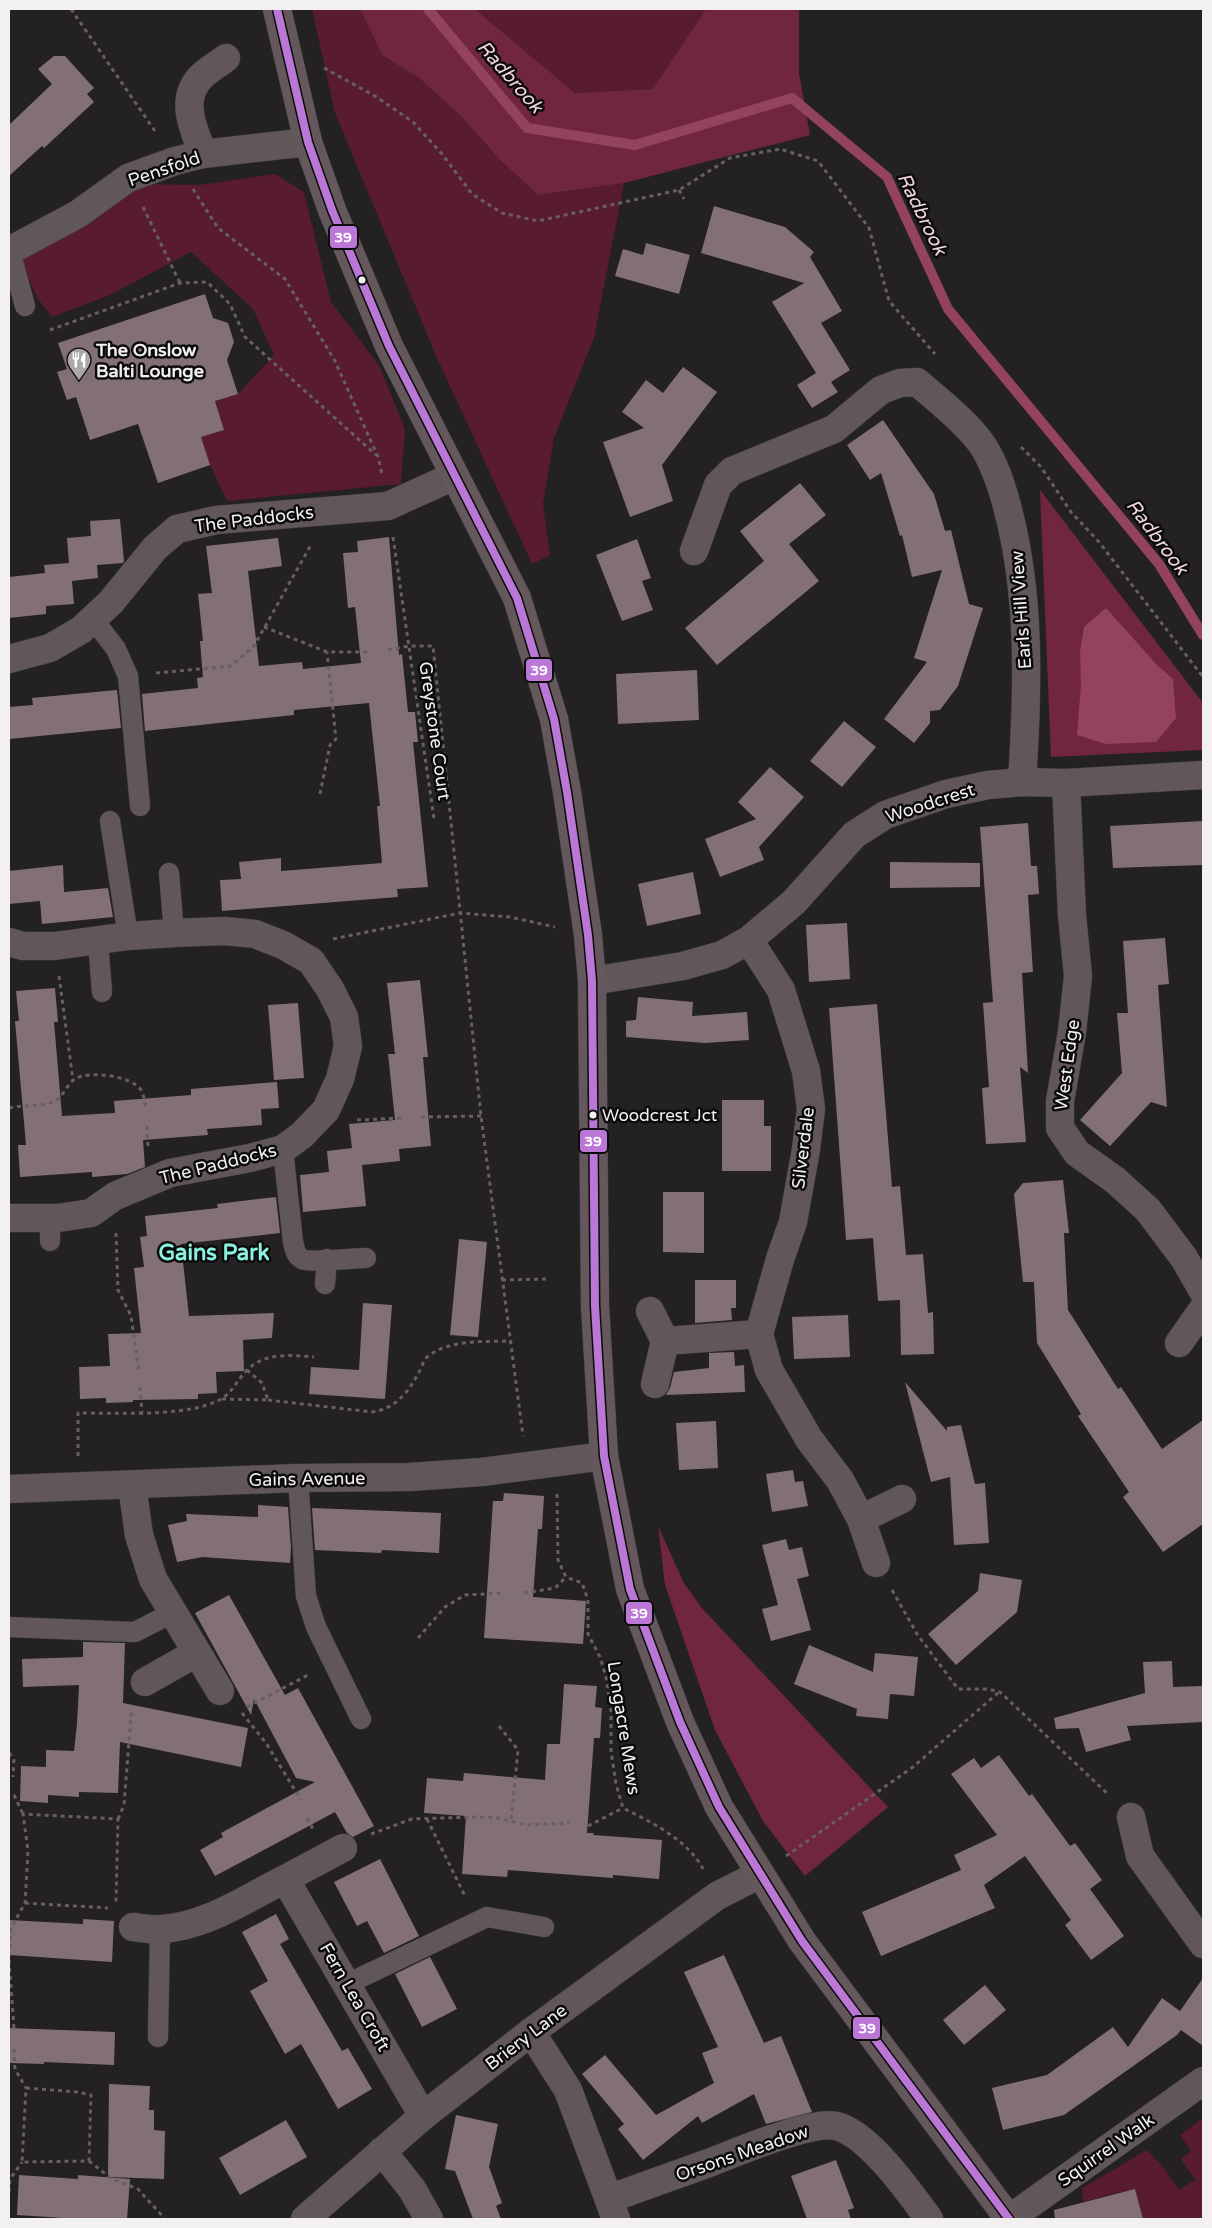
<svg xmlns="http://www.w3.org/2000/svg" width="1212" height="2228" viewBox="0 0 1212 2228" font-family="'Varela Round',sans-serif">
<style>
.green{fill:#581b32}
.forest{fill:#702641}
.water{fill:#93435d}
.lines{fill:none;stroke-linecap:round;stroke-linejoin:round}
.stream{stroke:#93435d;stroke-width:10}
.building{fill:#837076}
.lane-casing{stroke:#403e3f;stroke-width:21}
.street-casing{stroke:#403e3f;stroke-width:29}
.secondary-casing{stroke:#403e3f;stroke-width:29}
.path{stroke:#685f62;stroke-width:3;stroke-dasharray:4 4;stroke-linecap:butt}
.lane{stroke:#615759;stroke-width:20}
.street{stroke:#615759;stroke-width:28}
.secondary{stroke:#64585c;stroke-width:28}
.bus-1-casing{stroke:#0c0b0b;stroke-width:11}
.bus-1{stroke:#ba77d6;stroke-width:8}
.bus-dot{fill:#f2f0f0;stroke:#0c0b0b;stroke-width:2}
.labels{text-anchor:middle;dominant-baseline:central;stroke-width:5;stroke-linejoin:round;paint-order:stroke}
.bus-label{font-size:17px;fill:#f2f0f0;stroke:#0c0b0b;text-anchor:start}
.street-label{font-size:18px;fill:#f2f0f0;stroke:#0c0b0b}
.poi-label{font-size:18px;font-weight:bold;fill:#f2f0f0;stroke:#0c0b0b;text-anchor:start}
.water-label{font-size:19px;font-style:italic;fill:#f1d7dd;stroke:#0c0b0b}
.district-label{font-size:22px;font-weight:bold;fill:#8bf2e0;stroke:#0c0b0b}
.line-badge{stroke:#0c0b0b;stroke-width:2}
.badge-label{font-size:14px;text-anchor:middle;font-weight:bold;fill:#fff}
</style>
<rect width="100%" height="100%" fill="#232122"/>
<g class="green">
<path d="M312,9h48l22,46 37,23 42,38 38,43 39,36 86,-12 -30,155 -40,100 -11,66 7,51 -18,9 -95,-206 -102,-245z"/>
<path d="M475,9h231l-53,80 -78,4z"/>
<path d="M275,174l29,18 27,110 49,65 25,62 -4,55 -174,17 -17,-36 -9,-28 23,-7 -9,-29 23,-7 36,-39 -21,-46 -62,-57 -81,43 -58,22 -14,-18 -18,-39 116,-76 63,1z"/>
<path d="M1203,2118v101h-60l-3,-12 -14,4 -5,-19 -38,10 -1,-14 65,-38 18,19 14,21 16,-10 -14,-21 10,-8 -11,-16z"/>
</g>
<g class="forest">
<path d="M360,9h115l100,84 78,-4 53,-80h93v64l11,62 -186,48 -86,12 -39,-36 -38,-43 -42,-38 -37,-23z"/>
<path d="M1040,490l163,213v47l-152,7z"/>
<path d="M658,1526l26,57 17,24 187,200 -83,69 -42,-55 -48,-91 -50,-145z"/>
</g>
<path class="water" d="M1106,608l51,57 16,14 3,39 -20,24 -50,2 -29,-9 4,-50 -1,-33 4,-25z"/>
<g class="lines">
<path class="stream" d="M428,9l99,119 108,17 157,-47 95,79 61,132 211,255 44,71"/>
</g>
<g class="building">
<path d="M54,56h11l29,32 -7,6 7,8 -50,46 -2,-2 -33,30v-51l43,-41 -14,-15z"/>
<path d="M714,206l71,21 29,25 -4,5 32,54 -21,12 29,47 -19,12 7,10 -26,16 -15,-23 19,-12 -44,-71 32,-19 -103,-30z"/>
<path d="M646,243l44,12 -11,39 -64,-18 8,-27 20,6z"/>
<path d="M205,294l8,24 15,5 6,19 -7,18 11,34 -23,7 9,29 -23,7 9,28 -52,18 -20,-59 -48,16 -14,-43 -9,3 -10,-28 10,-3 -9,-26z"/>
<path d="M683,367l34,25 -55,73 11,36 -43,16 -27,-75 41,-14 -22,-16 24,-32 17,13z"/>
<path d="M883,420l51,74 11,37 6,-1 18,74 14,4 -25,78 -18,24 -10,1v12l-16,20 -30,-24 43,-57 -13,-4 28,-88 -30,7 -10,-42 -2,1 -19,-63 -11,7 -23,-35z"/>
<path d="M800,483l26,32 -37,29 30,37 -102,84 -32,-37 79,-67 -24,-30z"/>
<path d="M120,519l4,42 -1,2 -26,2 1,13 -26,3 2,23 -28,2v8l-37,4v-41l36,-4 -1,-8 25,-2 -2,-25 24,-2 -1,-15z"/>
<path d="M389,537l10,118 3,-1 6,58h7l3,30h-5l15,145 -31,2 1,8 -176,14 -2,-31 21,-1 -2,-17 42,-4v13l101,-8 -5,-57h3l-11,-103 -75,7v5l-149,16 -3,-37 56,-6 -1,-10 6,-1 -3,-36h3l-5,-47 14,-1 -6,-47 72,-8 4,28 -34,5 11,95 43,-4 1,7 58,-6 -6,-56 -7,1 -5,-55 15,-1 -1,-11z"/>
<path d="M637,539l14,39 -9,3 11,29 -31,11 -26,-66z"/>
<path d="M697,670l2,50 -81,4 -2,-50z"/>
<path d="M117,690l4,38 -112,11v-32l24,-2 -1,-7z"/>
<path d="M844,721l32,26 -34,40 -32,-26z"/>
<path d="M770,767l34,30 -45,50 5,13 -44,17 -15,-38 51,-20 -18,-17z"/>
<path d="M1203,821v44l-90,3 -3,-42z"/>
<path d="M1028,823l3,43h6l2,28 -11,1 5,77 -11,1 6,100 -8,-6 6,75 -40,2 -4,-56 7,-1 -6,-84 10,-1 -13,-175z"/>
<path d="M890,862l90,1v24l-90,1z"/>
<path d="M63,865l1,27 44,-4 5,29 -71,7 -2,-23 -31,3v-33z"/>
<path d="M693,872l8,42 -54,12 -9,-42z"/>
<path d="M847,923l3,56 -41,3 -3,-57z"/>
<path d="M1165,938l4,46 -11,1 9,122 -16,-5 -41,44 -30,-26 42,-47 -5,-60h11l-5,-72z"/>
<path d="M420,980l8,77h-5l8,89 -32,3 1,12 -38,4 4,41 -63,6 -3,-37 29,-3 -2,-21 25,-3 -3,-24 46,-4 -7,-66h7l-8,-71z"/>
<path d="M55,988l3,34h-4l8,94 53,-3 -1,-12 77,-6v-6l86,-7 2,26 -18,1 1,16 -55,4 1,6 -65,5 2,27 -18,7 -35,3v-5l-72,5 -2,-32h8l-11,-124h4l-3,-30z"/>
<path d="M638,997l55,5 -1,14 55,-4 2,28 -44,3 -79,-6v-16l10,-1z"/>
<path d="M298,1003l6,75 -30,2 -6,-75z"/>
<path d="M877,1004l15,183 8,-1 6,69 17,-1 5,59 5,-1 1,42 -33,1 -1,-55 -22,1 -5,-63 -27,2 -17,-232z"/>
<path d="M722,1100h42v26h7v45h-49z"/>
<path d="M1063,1180l6,53h-5l4,77 50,79 3,-2 41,62 41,-29v104l-40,28 -40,-55 6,-5 -51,-76 3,-2 -44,-71 -3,-61h-11l-9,-88 9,-11z"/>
<path d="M663,1192h41v61l-41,-1z"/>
<path d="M276,1197l4,36 -99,11 8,72 85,-3 -2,25 -29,2 1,31 -28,1 1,21 -19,1v5l-65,1v2l-27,1v-5l-26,1 -1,-32 31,-1 -2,-32 33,-1 -7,-65 10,-1 -4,-30 7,-1 -2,-20 73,-8 -1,-4z"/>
<path d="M459,1239l28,3 -9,95 -28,-2z"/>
<path d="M695,1280h41v28h-5l1,12 -37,3z"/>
<path d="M363,1303l29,2 -7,94 -76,-5 2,-27 48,3z"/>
<path d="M848,1315l2,42 -56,2 -2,-42z"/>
<path d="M734,1352l1,14 9,-1 1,27 -79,3 4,-7 4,-16 35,-4v-15z"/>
<path d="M905,1382l42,49v-4l14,-2 14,59 10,-1 4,60 -35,2 -4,-68 -19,5z"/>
<path d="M716,1421l2,47 -39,2 -3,-47z"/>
<path d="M793,1470l2,12 8,-1 5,25 -36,6 -6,-38z"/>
<path d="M504,1493l40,3 -2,33h-4l-5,68 53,4 -3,43 -99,-6 9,-137h10z"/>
<path d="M258,1505l30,2 3,41 -1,15 -88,-6 -25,5 -9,-37 19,-4 -1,-7 72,3z"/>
<path d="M312,1508l129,5 -2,40 -57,-3 -1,3 -66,-3z"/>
<path d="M786,1539l3,11 13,-3 7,29 -12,3 14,51 -40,11 -9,-32 16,-4 -16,-60z"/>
<path d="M980,1573l42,7 -5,32 -61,53 -28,-31 50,-43z"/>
<path d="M229,1595l56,100 13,-7 76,138 -21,11 -6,-4 -12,-21 -120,64 -15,-26 23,-13 -2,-4 94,-51 -19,-4 -42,-79 -3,16 -56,-102z"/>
<path d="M83,1642l42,1 -2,60 125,25 -7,39 -121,-25 -2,51 -39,-1v5l-31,-2v8l-28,-2 1,-35 25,1v-17l28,1 3,-27 2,-39 -56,2 -1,-28 61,-2z"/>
<path d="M809,1645l64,27 2,-19 43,4 -4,39 -24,-2 -2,25 -32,-3 1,-7 -63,-25z"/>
<path d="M1172,1661l1,26 29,-1 1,36 -76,4 4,14 -45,12 -7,-24 -23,1 -2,-11 91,-25 -2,-31z"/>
<path d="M564,1684l33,2 -2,21 7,1 -2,30h-6l-7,95h7l-1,2 69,5 -3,39 -46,-4v3l-105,-8 -1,7 -45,-3 4,-58 -42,-3 3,-35 36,3 1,-8 81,7 2,-36h13z"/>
<path d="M999,1755l30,41 3,-2 38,52 5,-3 27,37 -12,9 34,47 -33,24 -26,-35 6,-5 -46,-64 -41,29 11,23 -114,48 -19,-44 99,-42 -7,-15 43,-20 -46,-61 23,-16 7,10z"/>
<path d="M380,1859l39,77 -35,17 -17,-32 -10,5 -23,-44z"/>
<path d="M276,1914l13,25 -9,5 62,107 6,-3 24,41 -34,20 -37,-65 -16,10 -35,-63 18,-10 -26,-49z"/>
<path d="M83,1919l31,2 -2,41 -103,-7v-35l74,4z"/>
<path d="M724,1955l40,88 17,-7 31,76 -46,12 -12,-30 -52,29 -4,-7 -55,44 -25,-31 6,-5 -42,-50 23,-19 51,60 58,-32 -12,-30 16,-6 -34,-75z"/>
<path d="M430,1957l27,52 -35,18 -27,-53z"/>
<path d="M1203,1978v68l-22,-16 -4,5 -113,80 -61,15 -11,-42 55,-13 66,-48 15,20 34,-49 18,13z"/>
<path d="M985,1985l21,25 -42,35 -21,-25z"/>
<path d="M9,2028l106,4 -1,33 -70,-3v2l-35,-1z"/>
<path d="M109,2084l41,2 -1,24h5v20l11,1 -1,48 -56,-2z"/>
<path d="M456,2115l42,9 -9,43 13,36 -6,3 5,13h-28l-18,-48 -10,-2z"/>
<path d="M286,2120l21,37 -67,38 -21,-37z"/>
<path d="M836,2160l18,48 -6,2 3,9h-44l-16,-43z"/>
<path d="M19,2175l59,4v-4l52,4 -3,40h-48l-62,-4z"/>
<path d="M1135,2189l8,30h-88l-1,-9z"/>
</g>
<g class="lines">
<defs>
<g id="lane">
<path d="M10,251l15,55"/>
<path d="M93,619l23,30 12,27 12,130"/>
<path d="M110,821l18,115"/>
<path d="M169,873l5,60"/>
<path d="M98,941l4,51"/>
<path d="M283,1149l10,93c2,7 2,13 9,17 8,4 52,-1 64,-1"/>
<path d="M50,1241v-23"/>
<path d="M325,1284l2,-25"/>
<path d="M298,1478l8,118 10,31 45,92"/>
<path d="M9,1627l126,5 37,-19"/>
<path d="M347,1984l140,-67 57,10"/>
<path d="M158,2037l2,-108"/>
</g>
<g id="street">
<path d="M203,154c-8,-22 -22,-49 -7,-71 6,-10 21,-18 30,-25"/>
<path d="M9,251l69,-37 50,-36 47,-17 28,-7 105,-12"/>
<path d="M694,551l24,-66 14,-14 102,-42 47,-39 19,-7 17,-1c21,18 44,36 61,57 15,19 23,45 29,67 24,89 21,184 15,276"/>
<path d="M9,659l41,-11 31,-18 30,-28 44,-54 22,-19 39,-9 172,-14 66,-30"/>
<path d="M1066,783l6,132 6,61 -6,56 -12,69v27l17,25 38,27 33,30 36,48 19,33"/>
<path d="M749,940l32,50 25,81 5,38 -5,40 -13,73 -13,37 -21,75 10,36 40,69 31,41 21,39 15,44"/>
<path d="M9,942l14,4h32l73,-10 46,-3 50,-2 31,3 28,11 28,16 19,28 14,28 4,29 -8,33 -14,31 -24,25 -19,14 -33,9 -80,15 -55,23 -24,17 -33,5h-49"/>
<path d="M592,981l91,-15 39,-11 27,-15 45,-38 60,-67 31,-20 61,-21 42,-9 34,-3 44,1 137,-8"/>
<path d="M650,1311l15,30 -10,43"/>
<path d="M665,1341l94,-7"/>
<path d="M1179,1343l24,-34"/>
<path d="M132,1485l7,50 14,44 67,112"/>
<path d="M9,1489l289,-11 112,-1 72,-5 122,-16"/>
<path d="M861,1519l41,-20"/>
<path d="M145,1682l51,-29"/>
<path d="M1131,1817l9,39 63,88"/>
<path d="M285,1879l58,-31"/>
<path d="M133,1927c9,1 19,3 28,2 44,-2 86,-31 124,-50l138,237"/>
<path d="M531,2032l37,58 48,129"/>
<path d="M382,2151l30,38 17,30"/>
<path d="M609,2199c32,-12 64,-23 97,-35 27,-10 104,-44 130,-38 32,7 74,67 93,93"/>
<path d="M305,2219l118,-103 108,-84 186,-136 43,-22"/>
<path d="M1009,2219l194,-138"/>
</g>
<path id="secondary" d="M277,9l31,133 24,68 57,136 128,252 37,121 13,73 21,143 4,46 3,325 9,150 26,133 50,133 39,85 83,134 207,278"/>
</defs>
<use href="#lane" class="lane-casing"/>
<use href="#street" class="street-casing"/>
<use href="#secondary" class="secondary-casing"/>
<g class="path">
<path d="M71,9l86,125"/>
<path d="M324,68l51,28 38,26 29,32 30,40 30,19 36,8 141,-31 51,-32 50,-9 38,12 51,67 20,73 46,53"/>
<path d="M193,189l25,39 67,51 50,82 43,96 4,17"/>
<path d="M679,190l5,9"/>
<path d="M143,207l37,76"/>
<path d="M50,330l130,-47 27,-1 23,22 15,33 131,118"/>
<path d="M1021,447l20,20 30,45 28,30 104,135"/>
<path d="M393,537l41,282"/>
<path d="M264,627l63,25h42"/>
<path d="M388,650l21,-4h24l48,470 42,320"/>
<path d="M156,673l75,-7 23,-20 58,-103"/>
<path d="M320,794l10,-49 6,-6 -9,-87"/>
<path d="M333,939l127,-26 50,4 45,10"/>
<path d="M59,976l14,104"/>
<path d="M9,1108c15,-4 31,0 46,-7 8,-4 12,-17 20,-22 14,-9 57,-3 66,11 3,5 4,13 5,19"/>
<path d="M421,1117l60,-1"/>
<path d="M357,1120l46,-2"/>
<path d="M147,1126l1,22"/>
<path d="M116,1233l2,57 13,26 8,55"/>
<path d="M502,1280l44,-1"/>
<path d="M140,1387l2,25"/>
<path d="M222,1399l46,1 -6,-17 -15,-13"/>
<path d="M268,1400l104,12c22,-3 35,-18 46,-38 3,-5 5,-13 9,-17 22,-18 57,-15 83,-16"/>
<path d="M78,1456v-43c36,0 96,3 129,-8 25,-8 24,-17 39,-34 18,-19 45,-16 68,-14"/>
<path d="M557,1494l1,66 8,17 16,6 6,17v34l12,23 6,20 5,33v41l5,33 7,24c28,14 65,32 80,61"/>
<path d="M892,1590l25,44 41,55h30l12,3 109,103"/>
<path d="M524,1593l31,-5 11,-11"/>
<path d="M418,1638l27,-31 20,-12 38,-2"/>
<path d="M247,1707l61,-32"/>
<path d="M242,1713l24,30 35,57"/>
<path d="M499,1726l19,24 -7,71"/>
<path d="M9,1753l5,6 -1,18"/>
<path d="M14,1795l9,19"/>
<path d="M307,1818l6,11"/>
<path d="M118,1819l6,-14 7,-90 3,-6"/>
<path d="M427,1819l38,77"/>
<path d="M588,1826l35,-18"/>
<path d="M371,1834l41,-15 64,-2 23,1 27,7 43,-2"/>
<path d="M786,1856l127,-89 86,-75"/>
<path d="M25,1903l83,5"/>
<path d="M14,2028l-5,-68 2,-32 14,-25 3,-52 -5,-37 95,5 -2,83"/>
<path d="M14,2049l1,20 11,19"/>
<path d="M26,2088l51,4 14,3 -2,66 -67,1z"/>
<path d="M89,2161l23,18 26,10 27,30"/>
<path d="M9,2192l1,-13 12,-17"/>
</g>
<use href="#lane" class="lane"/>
<use href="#street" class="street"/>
<use href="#secondary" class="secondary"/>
<defs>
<path id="bus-1" d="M277,9l31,133 24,68 57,136 128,252 37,121 13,73 21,143 4,46 3,325 9,150 26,133 50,133 39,85 83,134 207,278"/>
</defs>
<use href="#bus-1" class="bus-1-casing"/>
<use href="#bus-1" class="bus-1"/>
</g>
<defs>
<symbol id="restaurant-pin" viewBox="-11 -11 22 30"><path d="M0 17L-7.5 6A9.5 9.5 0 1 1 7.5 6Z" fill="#aaa8a8" stroke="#0c0b0b"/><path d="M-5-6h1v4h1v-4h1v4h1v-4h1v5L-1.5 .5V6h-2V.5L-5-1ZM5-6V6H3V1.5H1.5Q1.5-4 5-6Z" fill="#fff"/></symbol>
</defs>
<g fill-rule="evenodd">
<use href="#restaurant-pin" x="65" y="346" width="28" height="38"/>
</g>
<g class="bus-dot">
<circle cx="362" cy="280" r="4.5"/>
<circle cx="593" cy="1115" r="4.5"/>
</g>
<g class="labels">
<g class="bus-label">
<text x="602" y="1115">Woodcrest Jct</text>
</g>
<g class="street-label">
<text transform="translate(164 169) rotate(-19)">Pensfold</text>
<text transform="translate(254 519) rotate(-7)">The Paddocks</text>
<text transform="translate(1021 610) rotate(-94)">Earls Hill View</text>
<text transform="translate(435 731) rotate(82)">Greystone Court</text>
<text transform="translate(930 803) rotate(-18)">Woodcrest</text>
<text transform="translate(1067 1065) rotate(-82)">West Edge</text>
<text transform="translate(803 1148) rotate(-83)">Silverdale</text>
<text transform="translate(218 1164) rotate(-14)">The Paddocks</text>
<text transform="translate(307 1479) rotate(-1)">Gains Avenue</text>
<text transform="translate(624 1728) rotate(81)">Longacre Mews</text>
<text transform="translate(355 1997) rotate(60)">Fern Lea Croft</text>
<text transform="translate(526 2037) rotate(-37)">Briery Lane</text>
<text transform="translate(1106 2150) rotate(-35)">Squirrel Walk</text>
<text transform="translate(742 2153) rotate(-19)">Orsons Meadow</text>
</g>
<g class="poi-label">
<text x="96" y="350">The Onslow<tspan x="96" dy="21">Balti Lounge</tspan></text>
</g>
<g class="water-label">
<text transform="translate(510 77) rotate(49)">Radbrook</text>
<text transform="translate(922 214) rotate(64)">Radbrook</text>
<text transform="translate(1157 537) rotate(53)">Radbrook</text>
</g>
<g class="district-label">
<text x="214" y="1253">Gains Park</text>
</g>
</g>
<g class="line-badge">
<rect x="329" y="225" width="29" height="24" rx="5" fill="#ba77d6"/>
<rect x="525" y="658" width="28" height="24" rx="5" fill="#ba77d6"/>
<rect x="579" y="1129" width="29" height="24" rx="5" fill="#ba77d6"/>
<rect x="625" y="1601" width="28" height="24" rx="5" fill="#ba77d6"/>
<rect x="852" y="2016" width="29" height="24" rx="5" fill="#ba77d6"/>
</g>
<g class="badge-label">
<text x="343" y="242">39</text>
<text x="539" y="675">39</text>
<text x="593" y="1146">39</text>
<text x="639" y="1618">39</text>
<text x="867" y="2033">39</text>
</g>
<rect width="1212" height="2228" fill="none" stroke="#f2f0f0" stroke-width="20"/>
</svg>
